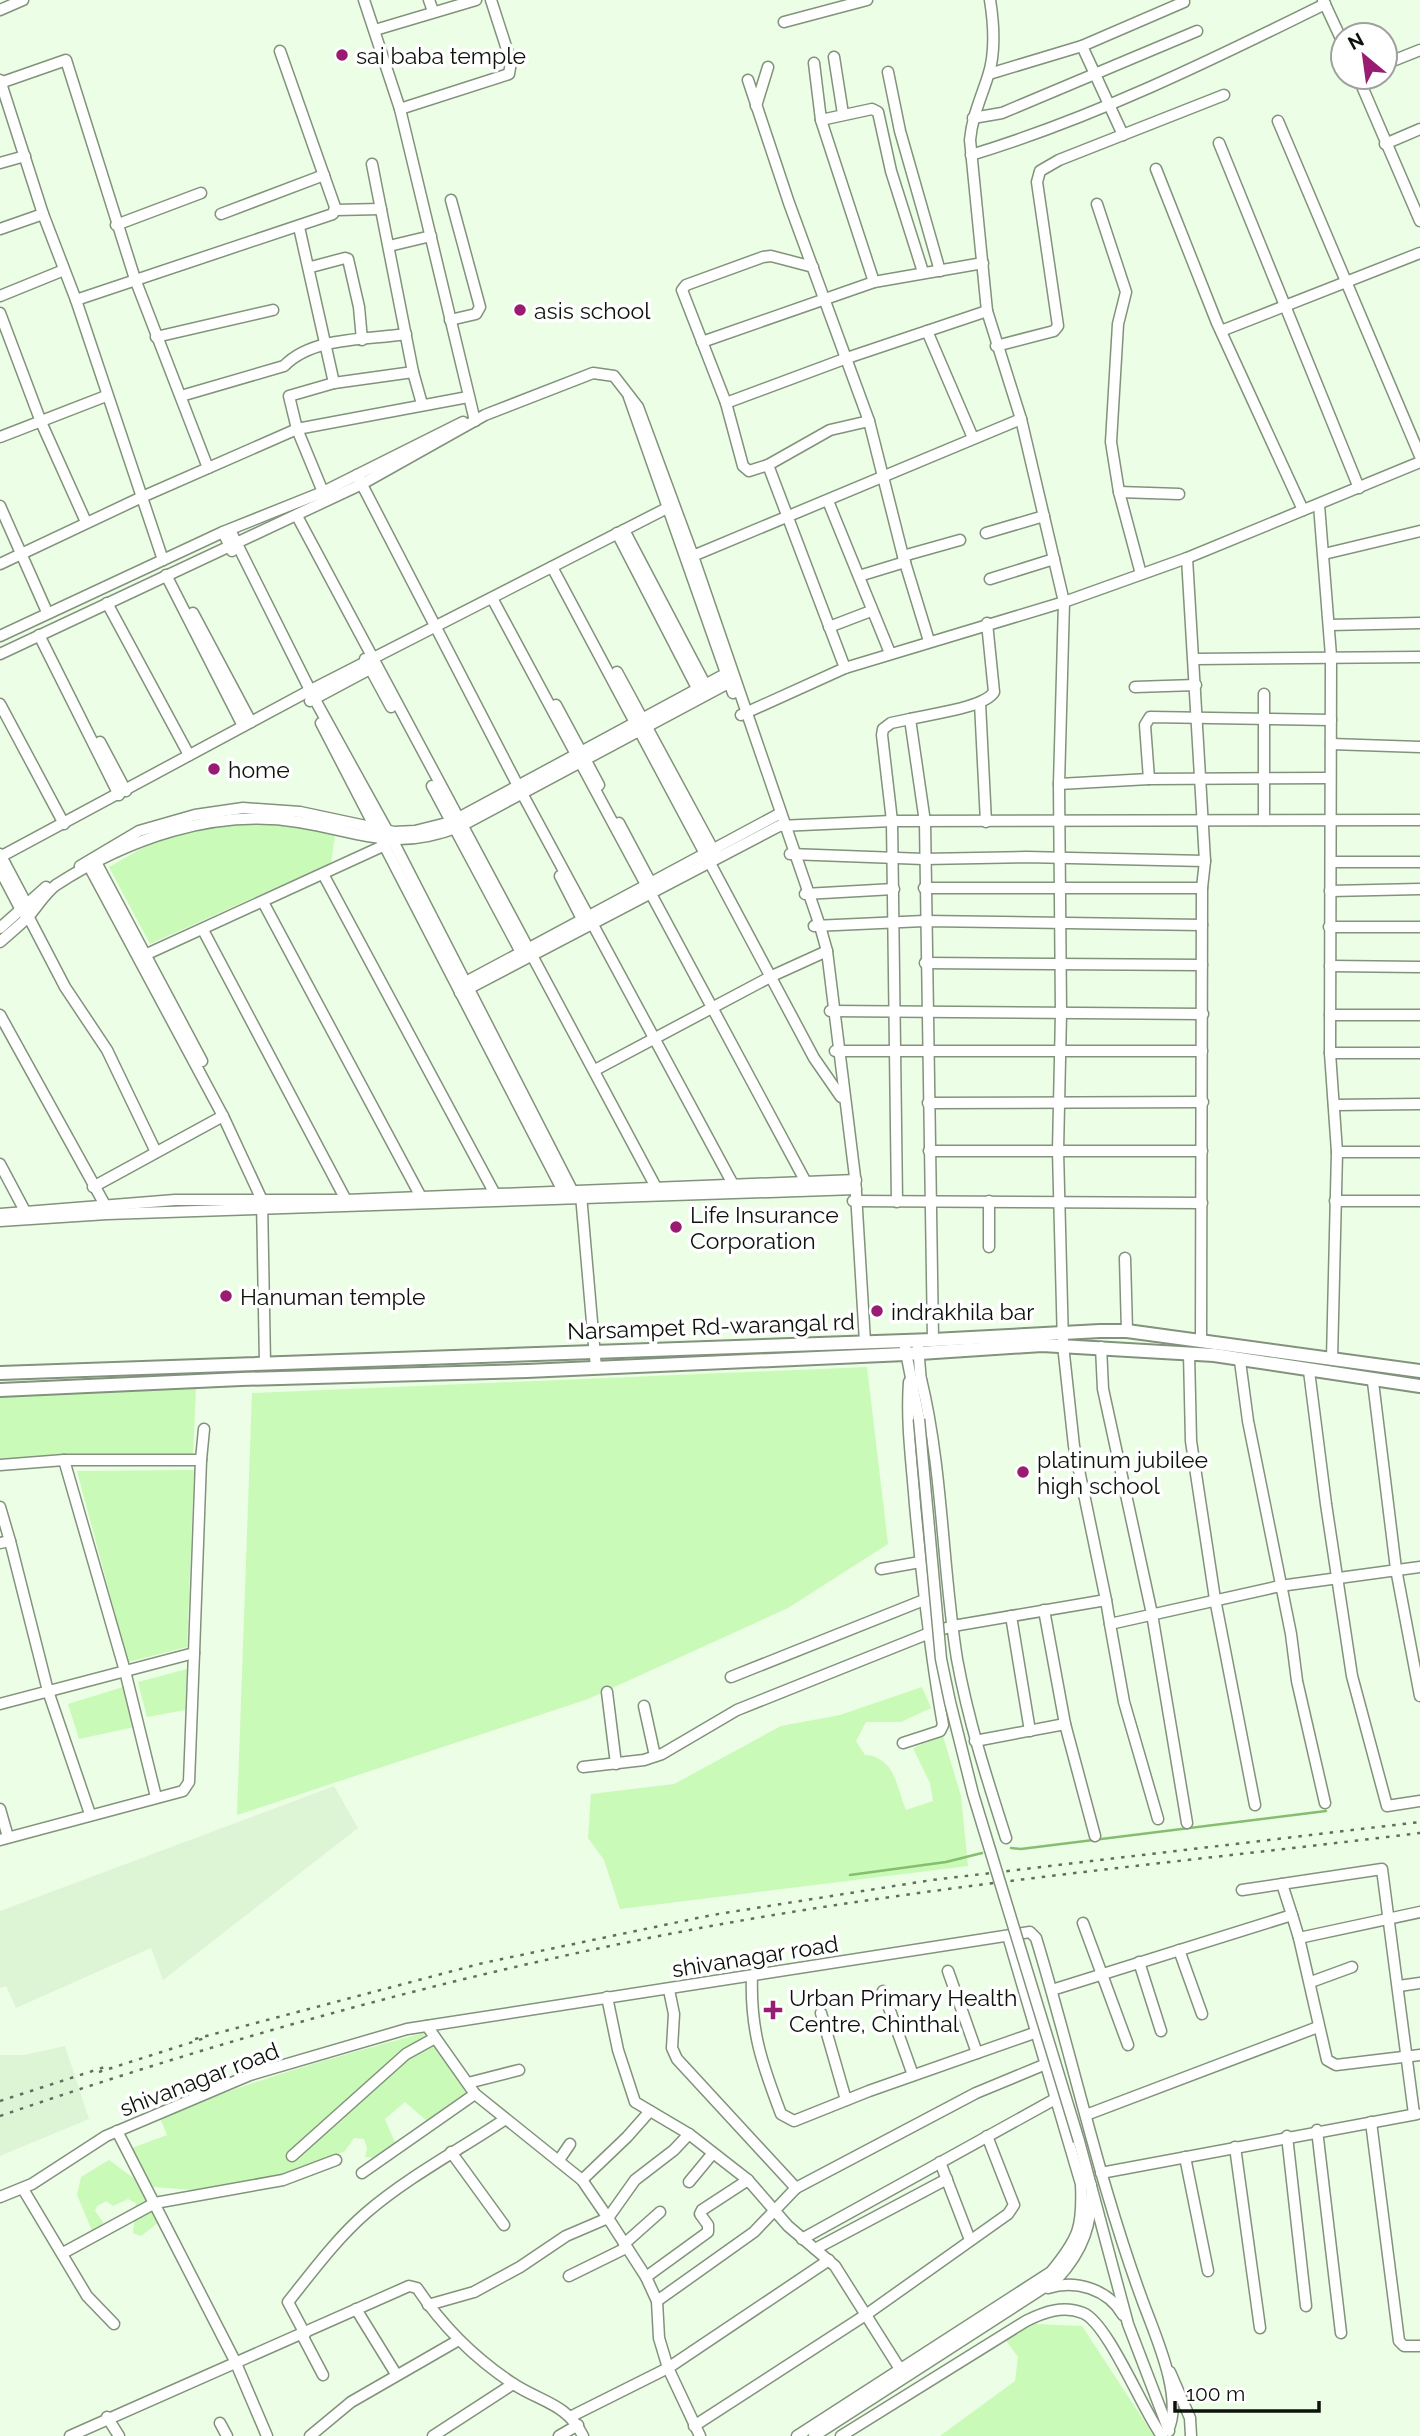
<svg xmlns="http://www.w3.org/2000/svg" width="1420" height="2436" viewBox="0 0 1420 2436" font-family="Raleway,sans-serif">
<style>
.built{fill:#def5d5}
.green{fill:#c9fab7}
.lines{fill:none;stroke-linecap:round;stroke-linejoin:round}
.stream{stroke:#85be6e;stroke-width:2.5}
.minor-casing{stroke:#82927c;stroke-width:13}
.major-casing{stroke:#82927c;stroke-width:16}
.minor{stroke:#fff;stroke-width:10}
.major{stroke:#fff;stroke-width:12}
.rail{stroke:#636d5f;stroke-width:2.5;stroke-dasharray:3.5 7;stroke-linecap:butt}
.minor-bridge-casing{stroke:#82927c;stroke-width:13;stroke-linecap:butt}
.minor-bridge{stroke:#fff;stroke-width:10}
.poi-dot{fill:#991b72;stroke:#fff;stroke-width:2.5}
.labels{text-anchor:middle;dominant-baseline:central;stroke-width:7;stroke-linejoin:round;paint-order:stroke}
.poi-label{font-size:23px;fill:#0d130b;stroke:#fff;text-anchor:start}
.street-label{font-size:23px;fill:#0d130b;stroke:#fff}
</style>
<rect width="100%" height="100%" fill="#ecfee5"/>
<g class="built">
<path d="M334,1786l24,42 -195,152 -12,-32 -135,60 -10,-22 -6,2v-77z"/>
<path d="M65,2046l24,73 -89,37v-101h24z"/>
</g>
<g class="green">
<path d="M246,822l48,3 41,10 -4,28 -181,81 -41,-77 53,-30z"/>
<path d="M867,1367l21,177 -100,64 -200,91 -351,116 15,-422z"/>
<path d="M196,1388l-3,66 -193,5v-62z"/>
<path d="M194,1470l-7,177 -59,15 -51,-191z"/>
<path d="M187,1669l-2,41 -38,7 -9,-35z"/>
<path d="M123,1687l11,40 -55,12 -11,-35z"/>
<path d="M922,1687l9,21 -30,14h-35l-10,19 9,14c30,2 31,31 41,55l27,-9 -3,-18 -17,-35 30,-12 18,60 7,70 -348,43 -16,-49 -16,-22 3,-44 83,-10 107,-58 59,-11z"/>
<path d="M427,2032l40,62 -40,27 -22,-19 -20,17 11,26 -20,13 -11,-1 2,-9 -3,-9 -10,-1 -9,13 -75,29 -63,11 -54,-4 -21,-39 35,-13 -7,-17c87,-37 176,-61 267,-86z"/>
<path d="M109,2160l27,20 23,42 -18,14 -8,-3 3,-30 -8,-4 -15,7 -7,-5 -9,5 -2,5 8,11 -3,10 -7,1 -16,-38 4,-18z"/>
<path d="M1036,2324l46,2 72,110h-214l75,-55 3,-24 -16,-22z"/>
</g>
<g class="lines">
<g class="stream">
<path d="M1011,1848l10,1 305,-38"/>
<path d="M850,1875l96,-13 36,-9"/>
</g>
<defs>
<g id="minor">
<path d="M364,0l36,109 75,312"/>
<path d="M429,0l4,11"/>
<path d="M990,0c4,25 6,52 -2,76 -7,22 -16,41 -18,64l17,171 34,108 43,183 -5,182 2,229 -3,138 5,194 11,101 32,154"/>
<path d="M1323,0l20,43"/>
<path d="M0,10l23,-10"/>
<path d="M784,22l83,-22"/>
<path d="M375,30l101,-30"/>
<path d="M1082,46l41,89"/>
<path d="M834,57l9,57"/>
<path d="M814,63l7,57 51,-11 6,3 13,59 32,101"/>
<path d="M1385,64l35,-14"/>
<path d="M888,72l12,59 40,140"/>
<path d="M989,74l93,-28 102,-44"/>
<path d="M1358,77l62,144"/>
<path d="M0,80l43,134 33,86 87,260"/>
<path d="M748,80l41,123 80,218 34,135 26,85"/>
<path d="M0,83l66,-23 69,219 73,189"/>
<path d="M756,106l12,-39"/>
<path d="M400,109l109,-35 2,-12 -20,-62"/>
<path d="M973,118l29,-5 195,-82"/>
<path d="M821,120l53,162"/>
<path d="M1278,121l142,335"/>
<path d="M1219,143l140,345"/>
<path d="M1385,144l35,-15"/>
<path d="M971,155c122,-37 239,-94 354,-151"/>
<path d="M0,163l25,-7"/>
<path d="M372,164l41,208 9,32"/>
<path d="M1156,169l61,154 86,187"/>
<path d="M1097,204l29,88 -8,32 -7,118 8,50 22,82"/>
<path d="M335,210l46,-1"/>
<path d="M221,214l103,-39"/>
<path d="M116,225l85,-32"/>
<path d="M299,227l35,156"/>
<path d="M0,229l43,-15"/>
<path d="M389,246l42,-10"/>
<path d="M311,267l34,-9 3,1 11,48 3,33"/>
<path d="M813,267l-42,-11 -8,1 -77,28 -4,5 44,113 17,63 6,5 19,-6 62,-35 39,-9"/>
<path d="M0,296l64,-26"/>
<path d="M76,300l257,-86 2,-7 -55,-156"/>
<path d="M0,313l41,109 45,100"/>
<path d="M450,320l26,-6 4,-7 -29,-107"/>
<path d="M927,331l46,107"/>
<path d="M1221,331l199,-78"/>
<path d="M156,337l117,-27"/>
<path d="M702,342l172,-60 109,-19"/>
<path d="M996,346l58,-15 4,-5 -21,-144 3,-11 19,-11 165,-65"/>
<path d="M181,396l103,-30c29,-30 84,-26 122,-32"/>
<path d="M629,397l104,296"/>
<path d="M726,403l121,-45 140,-47"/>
<path d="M0,437l106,-41"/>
<path d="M768,465l77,203"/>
<path d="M357,475l160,309 218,404"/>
<path d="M323,492l-26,-63 -8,-33 45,-13 79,-11"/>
<path d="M1119,492l60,2"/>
<path d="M828,501l62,152"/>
<path d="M1319,505l12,151 -1,397 7,99 -5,207"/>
<path d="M0,506l47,106"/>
<path d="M297,516l361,675"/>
<path d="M230,530l84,168 79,143 181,353"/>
<path d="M624,530l81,154"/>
<path d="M223,532l9,19"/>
<path d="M617,533l80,155"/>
<path d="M986,533l58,-17"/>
<path d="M1324,554l96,-23"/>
<path d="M903,556l57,-16"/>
<path d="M688,558l333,-139"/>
<path d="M0,564l142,-67 155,-68 171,-32"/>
<path d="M552,567l262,491 27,39"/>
<path d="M166,575l77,151"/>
<path d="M859,576l46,-14"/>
<path d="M990,579l64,-20"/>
<path d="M492,598l316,588"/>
<path d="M107,603l82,152"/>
<path d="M193,613l58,109"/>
<path d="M1329,625l91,-2"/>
<path d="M829,627l42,-16"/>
<path d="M39,635l80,160"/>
<path d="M0,636l223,-104 100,-40 140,-70"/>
<path d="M0,654l362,-170 123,-69 108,-42 21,3 24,31 55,149 127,370 7,25 28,226 10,165"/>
<path d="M365,659l26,48"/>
<path d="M1195,659l225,-2"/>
<path d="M617,672l98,181"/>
<path d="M1135,687l61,-2"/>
<path d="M310,701l58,-31"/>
<path d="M980,703l6,119"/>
<path d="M0,704l64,120"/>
<path d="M556,705l43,80"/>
<path d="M741,715l104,-47 219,-66 123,-44"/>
<path d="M321,723l244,472"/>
<path d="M100,742l26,49"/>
<path d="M1331,744l89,3"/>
<path d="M1149,779l-4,-54 5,-8 181,3"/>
<path d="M1059,784l90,-5 181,-1"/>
<path d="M432,786l92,172"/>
<path d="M1264,820v-126"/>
<path d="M619,823l34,64"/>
<path d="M0,854l27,51"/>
<path d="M790,854l134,5 102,-2 179,4"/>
<path d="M0,857l305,-164 368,-188"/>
<path d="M1331,862h89"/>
<path d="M97,864l105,197"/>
<path d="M80,866l59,-35 56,-16 48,-7 57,4 94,20 21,-1 36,-9 278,-150"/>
<path d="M90,868l133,248 39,84 3,164"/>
<path d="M0,870l22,42"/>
<path d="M323,874l172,320"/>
<path d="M560,876l22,43"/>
<path d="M924,888h278"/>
<path d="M1330,891l90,-2"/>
<path d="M805,894l89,-5"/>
<path d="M263,902l158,295"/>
<path d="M28,916l37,71 42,63 49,102"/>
<path d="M814,926l110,-5 278,4"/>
<path d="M1329,927h91"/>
<path d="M0,928l46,-41"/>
<path d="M203,930l143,270"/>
<path d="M0,942c9,-8 19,-16 28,-25 9,-10 17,-24 28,-32 71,-46 158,-77 243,-63 66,11 95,30 162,4l273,-146"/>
<path d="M147,954l238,-109"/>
<path d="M925,963l277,2"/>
<path d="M1330,966l90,1"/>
<path d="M462,984l317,-170"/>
<path d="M460,993l319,-167 113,-5 528,-1"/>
<path d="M830,1011l373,3"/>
<path d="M0,1015l105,190"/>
<path d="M1330,1015h90"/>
<path d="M835,1051h367"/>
<path d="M1330,1053h90"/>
<path d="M595,1070l177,-94 55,-25"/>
<path d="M928,1103l275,-1"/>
<path d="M1334,1105l86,-1"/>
<path d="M929,1151h273"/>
<path d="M1337,1152h83"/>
<path d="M0,1164l26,49"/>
<path d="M93,1187l130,-71"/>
<path d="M581,1195l15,173"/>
<path d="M853,1201l349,2"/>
<path d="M1335,1201h85"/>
<path d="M897,1202l-5,-381 -10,-86 1,-6 8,-6 19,-4"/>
<path d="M0,1214l175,-14h171l510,-20"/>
<path d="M0,1221l107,-7 749,-25"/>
<path d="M989,1247v-46"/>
<path d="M1125,1258l2,73"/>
<path d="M933,1340l-8,-518 -15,-103c20,-5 74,-11 84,-27l-7,-69"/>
<path d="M1201,1342l1,-454 3,-27 -18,-303 233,-96"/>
<path d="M918,1346l3,37"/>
<path d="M905,1347l14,72"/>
<path d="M1101,1347l2,42 49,225 35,209"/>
<path d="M1189,1353l2,88 24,158 40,206"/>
<path d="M1240,1361l8,60 43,213 6,47 28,122"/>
<path d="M1309,1371l17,133 26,172 35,130 33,-5"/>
<path d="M921,1379c22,91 21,187 36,280 11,61 30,120 49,179"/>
<path d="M1373,1382l23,187 24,127"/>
<path d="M64,1460l61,211 31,126"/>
<path d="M0,1465l64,-5h137l3,-31"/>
<path d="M0,1507l10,34 -10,2"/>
<path d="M10,1541l38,150 42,123"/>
<path d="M881,1569l39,-7"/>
<path d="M1044,1610l21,114 30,112"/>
<path d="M1011,1616l19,115"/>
<path d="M1110,1624l14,78 34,117"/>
<path d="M731,1677l193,-77"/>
<path d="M607,1692l9,72"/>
<path d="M0,1704l194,-51 7,-193"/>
<path d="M644,1706l11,50"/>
<path d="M975,1741l90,-17"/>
<path d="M903,1743l37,-12 3,-6c-13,-73 -21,-146 -28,-220 -3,-41 -9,-82 -6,-123"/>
<path d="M583,1767l61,-7 18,-6 75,-44 190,-76 26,-8 153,-26 4,24 170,-38 140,-19"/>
<path d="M0,1809l8,28"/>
<path d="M0,1840l183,-49 6,-9 5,-129"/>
<path d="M1282,1884l10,31"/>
<path d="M1242,1890l140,-21 32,245"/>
<path d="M1083,1923l45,122"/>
<path d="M1299,1938l28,122 9,5 84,-10"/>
<path d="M1179,1950l23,64"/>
<path d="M1139,1962l22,69"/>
<path d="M948,1971l29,82"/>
<path d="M752,1976c-2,54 10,88 29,138l13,7 75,-30 168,-59"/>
<path d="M1311,1982l41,-15"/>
<path d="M1399,1986l21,-3"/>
<path d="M669,1990l5,24 -2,34 5,11 119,129 180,-95 70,-29"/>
<path d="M1052,1990l240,-75 7,23 121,-26"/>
<path d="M883,1991l30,84"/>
<path d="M607,1997l11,53 17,52 54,32 59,46 40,46 47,40 65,103"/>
<path d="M821,2013l25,87"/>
<path d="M427,2026l48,68 107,86 26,38 38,59 11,24 2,37 9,30 32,68"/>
<path d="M468,2083l51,-13"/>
<path d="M1086,2115l232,-88"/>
<path d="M1371,2122l28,219 5,5h16"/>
<path d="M1317,2130l24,203"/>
<path d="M117,2131l118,230 32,75"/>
<path d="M1287,2136l19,170"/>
<path d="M1079,2141l49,183 41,107"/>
<path d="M1235,2147l25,181"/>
<path d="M451,2152l53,73"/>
<path d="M292,2156l114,-102 29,-16"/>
<path d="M1185,2157l23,114"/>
<path d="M559,2160l11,-16"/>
<path d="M940,2162l30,78"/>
<path d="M362,2173l113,-79"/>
<path d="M1101,2173l316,-59"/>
<path d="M582,2180l45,-43 23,-26"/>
<path d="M689,2182l24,-29"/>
<path d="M23,2189l64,107 27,28"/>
<path d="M0,2197l32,-13 74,-48 144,-61 157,-46 623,-97 6,6c37,121 63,245 107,364 12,33 41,96 25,128"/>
<path d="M802,2239l255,-141"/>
<path d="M624,2244l36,-32"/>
<path d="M815,2249l132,-70"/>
<path d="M63,2253l92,-50 128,-23 53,-20"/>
<path d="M569,2276l57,-28"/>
<path d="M646,2277l62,-45v-7l-8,-11 2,-4 46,-30"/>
<path d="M1048,2288c27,-9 60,1 75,27"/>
<path d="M657,2301l97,-69 42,-44"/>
<path d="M428,2305l46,-13 46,-25 46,-31 42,-18 27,-38 39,-30 15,-16"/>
<path d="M356,2309l40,65"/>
<path d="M305,2334l-17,-32c24,-30 49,-64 78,-89 42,-36 93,-63 138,-93"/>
<path d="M302,2335l21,40"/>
<path d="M1170,2372l20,46 1,18"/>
<path d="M572,2416l96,-48 161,-108"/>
<path d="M107,2417l12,19"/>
<path d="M220,2423l7,13"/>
<path d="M694,2426l173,-112 141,-100 6,-9 -27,-69"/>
<path d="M70,2436l339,-150 8,2c26,39 56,69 95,95 28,19 55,20 71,53"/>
<path d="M310,2436l41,-34 106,-61"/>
<path d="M433,2436l80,-52"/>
<path d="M559,2436l19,-11"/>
<path d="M797,2436l254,-164c28,-34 32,-45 30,-88l-73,-248"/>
<path d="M814,2436l243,-157c26,-28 36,-56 34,-94"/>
<path d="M841,2436l185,-115c18,-9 37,-16 57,-8 25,10 60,98 79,123"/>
</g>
<g id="major">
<path d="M0,1373l933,-33 167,-9h27l293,40"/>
<path d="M0,1390l241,-11 286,-8 378,-17 137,-9 172,10 206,31"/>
</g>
</defs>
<use href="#minor" class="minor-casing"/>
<use href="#major" class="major-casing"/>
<use href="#minor" class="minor"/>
<use href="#major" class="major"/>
<g class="rail">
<path d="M195,2039l288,-76 229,-48 220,-35 488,-58"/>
<path d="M99,2072l106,-34"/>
<path d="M0,2101l108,-35"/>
<path d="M0,2116c232,-80 469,-145 711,-190 234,-43 473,-64 709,-93"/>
</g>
<defs>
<path id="minor-bridge" d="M919,1419l22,240 9,43 23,92 106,347"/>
</defs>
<use href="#minor-bridge" class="minor-bridge-casing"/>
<use href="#minor-bridge" class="minor-bridge"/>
</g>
<g class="poi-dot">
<circle cx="342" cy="55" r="7"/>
<circle cx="520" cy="310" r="7"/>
<circle cx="214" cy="769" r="7"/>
<circle cx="676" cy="1227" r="7"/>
<circle cx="226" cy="1296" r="7"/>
<circle cx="877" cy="1311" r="7"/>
<circle cx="1023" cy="1472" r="7"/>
<path d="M769.5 1999.5h7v7h7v7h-7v7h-7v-7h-7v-7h7z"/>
</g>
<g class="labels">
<g class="poi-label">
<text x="356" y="55">sai baba temple</text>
<text x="534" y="310">asis school</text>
<text x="228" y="769">home</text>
<text x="690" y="1214">Life Insurance<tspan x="690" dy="26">Corporation</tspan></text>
<text x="240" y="1296">Hanuman temple</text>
<text x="891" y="1311">indrakhila bar</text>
<text x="1037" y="1459">platinum jubilee<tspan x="1037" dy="26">high school</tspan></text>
<text x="789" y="1997">Urban Primary Health<tspan x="789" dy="26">Centre, Chinthal</tspan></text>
</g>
<g class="street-label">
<text transform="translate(711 1326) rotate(-2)">Narsampet Rd-warangal rd</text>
<text transform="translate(755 1956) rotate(-9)">shivanagar road</text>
<text transform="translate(199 2079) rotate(-21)">shivanagar road</text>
</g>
</g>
<g transform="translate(1364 56) rotate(331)"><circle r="33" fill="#ffffff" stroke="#9ea19d" stroke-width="2"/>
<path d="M0-5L12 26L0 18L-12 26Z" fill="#991b72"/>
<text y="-10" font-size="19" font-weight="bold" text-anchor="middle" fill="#0d130b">N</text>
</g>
<path d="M1175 2401v10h144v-10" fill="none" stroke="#0d130b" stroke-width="3.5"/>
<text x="1186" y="2401" font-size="21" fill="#0d130b" stroke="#ffffff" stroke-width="5" paint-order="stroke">100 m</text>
</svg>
